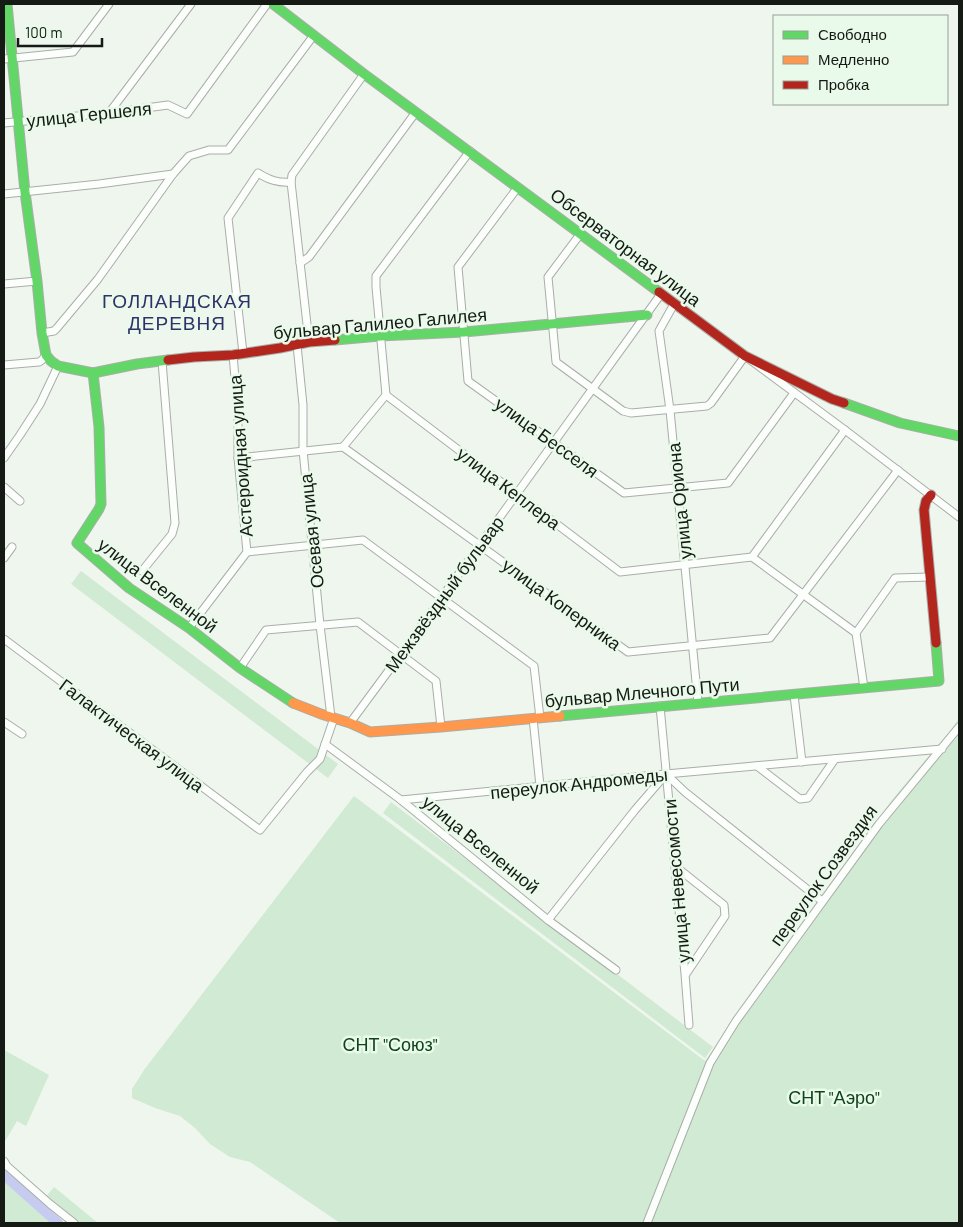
<svg xmlns="http://www.w3.org/2000/svg" width="963" height="1227" viewBox="0 0 963 1227" font-family="Barlow,sans-serif">
<style>
.green{fill:#d1ead3}
.lines{fill:none;stroke-linecap:round;stroke-linejoin:round}
.river{stroke:#c6cbef;stroke-width:10}
.street-casing{stroke:#a9aea9;stroke-width:9}
.fast-casing{stroke:#a9aea9;stroke-width:11}
.slow-casing{stroke:#a9aea9;stroke-width:11}
.jam-casing{stroke:#a9aea9;stroke-width:11}
.street{stroke:#fcfefc;stroke-width:7}
.fast{stroke:#63d668;stroke-width:9}
.slow{stroke:#ff974d;stroke-width:9}
.jam{stroke:#b3261e;stroke-width:9}
.labels{text-anchor:middle;dominant-baseline:central;stroke-width:5;stroke-linejoin:round;paint-order:stroke}
.street-label{font-size:18px;fill:#151a15;stroke:#eafaea}
.park-label{font-size:18px;fill:#10431a;stroke:#eafaea}
.neighbourhood-label{font-size:19px;letter-spacing:1px;fill:#322f6a;stroke:#eafaea}
</style>
<rect width="100%" height="100%" fill="#eef6ee"/>
<g class="green">
<path d="M81,571l257,193 -10,14 -257,-194z"/>
<path d="M959,718v505h-619l-90,-61 -20,-5 -20,-13 -15,-16 -15,-12 -25,-8 -23,-10v-9l12,-19 210,-274 351,265 186,-260 59,-70z"/>
<path d="M391,802l322,245 -8,11 -322,-245z"/>
<path d="M4,1050l45,25 -23,51 -9,-5 -13,22z"/>
<path d="M4,1178l52,45h-52z"/>
<path d="M54,1187l44,36h-19l-33,-26z"/>
</g>
<g class="lines">
<path class="river" d="M4,1175l54,48"/>
<defs>
<g id="street">
<path d="M4,59l69,-7 36,-48"/>
<path d="M109,113l82,-109"/>
<path d="M4,123l105,-10 59,-8 19,9 80,-110"/>
<path d="M470,151l-94,125v11l10,108 234,177 132,-15 93,-127"/>
<path d="M518,187l-60,80 10,114 156,112 104,-10 66,-90"/>
<path d="M4,194l95,-10 74,-10"/>
<path d="M581,233l-33,44 8,85 67,49 8,2 76,-7 4,-3 34,-47 100,74 114,87"/>
<path d="M300,263l9,-6 107,-145"/>
<path d="M4,284l33,-3"/>
<path d="M674,304l-15,27 11,79 28,293"/>
<path d="M42,333l12,-2 3,-3 41,-49 75,-105 16,-18 20,-6h19l86,-115"/>
<path d="M309,342l-18,-160 1,-7 72,-101"/>
<path d="M297,345l6,60v45l17,175 11,92"/>
<path d="M243,353l-15,-135 30,-45c11,7 20,10 33,9"/>
<path d="M4,365l35,-3 3,-2 4,-5"/>
<path d="M343,447l43,-52"/>
<path d="M4,458l16,-23 20,-31 18,-38"/>
<path d="M238,458l105,-11 285,205 142,-14 128,-168"/>
<path d="M4,487l16,14"/>
<path d="M247,552l116,-12 171,126 6,52"/>
<path d="M752,557l104,76"/>
<path d="M4,558l8,-11"/>
<path d="M142,571l30,-37 3,-11 -13,-162"/>
<path d="M189,628l58,-76 -9,-94v-46l-5,-57"/>
<path d="M4,639l256,191 47,-58 13,-13 14,-41"/>
<path d="M240,668l26,-38 92,-8 78,59 5,46"/>
<path d="M864,688l-8,-55 39,-55 35,-1"/>
<path d="M794,695l8,67"/>
<path d="M660,706l25,268 4,51"/>
<path d="M533,718l7,68"/>
<path d="M4,722l18,12"/>
<path d="M350,723l51,-69 260,-360"/>
<path d="M325,744l76,56 147,120 68,50"/>
<path d="M757,766l43,33 8,-1 27,-39"/>
<path d="M401,800l265,-26 276,-25"/>
<path d="M675,866l49,39 1,11 -39,58"/>
<path d="M548,920l87,-110 31,-36 19,18 137,109"/>
<path d="M4,1161l3,5 43,38 24,19"/>
<path d="M647,1223l63,-160 26,-42 143,-197 80,-97"/>
</g>
<g id="fast">
<path d="M7,4l18,188 12,89 5,52 4,22 5,6 7,5 35,7 44,-9 31,-4"/>
<path d="M273,4l91,70 295,218"/>
<path d="M335,340l45,-4 84,-4 183,-17"/>
<path d="M93,373l6,54 2,77 -2,5 -22,34 52,45 60,40 51,40 53,35"/>
<path d="M844,403l56,20 59,13"/>
<path d="M560,716l379,-35 -3,-38"/>
</g>
<path id="slow" d="M293,703l28,11 29,9 20,9 71,-5 119,-11"/>
<g id="jam">
<path d="M659,292l86,64 87,43 12,4"/>
<path d="M168,360l26,-3 39,-2 47,-7 29,-6 26,-2"/>
<path d="M931,495l-5,6 -2,9 12,133"/>
</g>
</defs>
<use href="#street" class="street-casing"/>
<use href="#fast" class="fast-casing"/>
<use href="#slow" class="slow-casing"/>
<use href="#jam" class="jam-casing"/>
<use href="#street" class="street"/>
<use href="#fast" class="fast"/>
<use href="#slow" class="slow"/>
<use href="#jam" class="jam"/>
</g>
<g class="labels">
<g class="street-label">
<text transform="translate(89 114) rotate(-6)">улица Гершеля</text>
<text transform="translate(626 247) rotate(37)">Обсерваторная улица</text>
<text transform="translate(380 323) rotate(-5)">бульвар Галилео Галилея</text>
<text transform="translate(547 437) rotate(36)">улица Бесселя</text>
<text transform="translate(240 456) rotate(-94)">Астероидная улица</text>
<text transform="translate(509 488) rotate(37)">улица Кеплера</text>
<text transform="translate(679 501) rotate(-96)">улица Ориона</text>
<text transform="translate(311 531) rotate(-96)">Осевая улица</text>
<text transform="translate(158 585) rotate(37)">улица Вселенной</text>
<text transform="translate(444 594) rotate(-54)">Межзвёздный бульвар</text>
<text transform="translate(562 604) rotate(36)">улица Коперника</text>
<text transform="translate(642 692) rotate(-5)">бульвар Млечного Пути</text>
<text transform="translate(132 735) rotate(37)">Галактическая улица</text>
<text transform="translate(579 783) rotate(-6)">переулок Андромеды</text>
<text transform="translate(481 844) rotate(39)">улица Вселенной</text>
<text transform="translate(823 875) rotate(-54)">переулок Созвездия</text>
<text transform="translate(676 881) rotate(-95)">улица Невесомости</text>
</g>
<g class="park-label">
<text x="390" y="1044">СНТ "Союз"</text>
<text x="834" y="1097">СНТ "Аэро"</text>
</g>
<g class="neighbourhood-label">
<text x="177" y="300">ГОЛЛАНДСКАЯ<tspan x="177" dy="22">ДЕРЕВНЯ</tspan></text>
</g>
</g>
<rect width="963" height="1227" fill="none" stroke="#151a15" stroke-width="10"/>
<rect x="773" y="15" width="175" height="90" fill="#eafaea" stroke="#95a095"/>
<rect x="783" y="31" width="25" height="8" fill="#63d668" stroke="#95a095"/>
<text x="818" y="40" font-size="15" fill="#151a15">Свободно</text>
<rect x="783" y="56" width="25" height="8" fill="#ff974d" stroke="#95a095"/>
<text x="818" y="65" font-size="15" fill="#151a15">Медленно</text>
<rect x="783" y="81" width="25" height="8" fill="#b3261e" stroke="#95a095"/>
<text x="818" y="90" font-size="15" fill="#151a15">Пробка</text>
<path d="M18 38v8h84v-8" fill="none" stroke="#151a15" stroke-width="2.5"/>
<text x="25" y="38" font-size="15" fill="#151a15" stroke="#eafaea" stroke-width="4" paint-order="stroke">100 m</text>
</svg>
